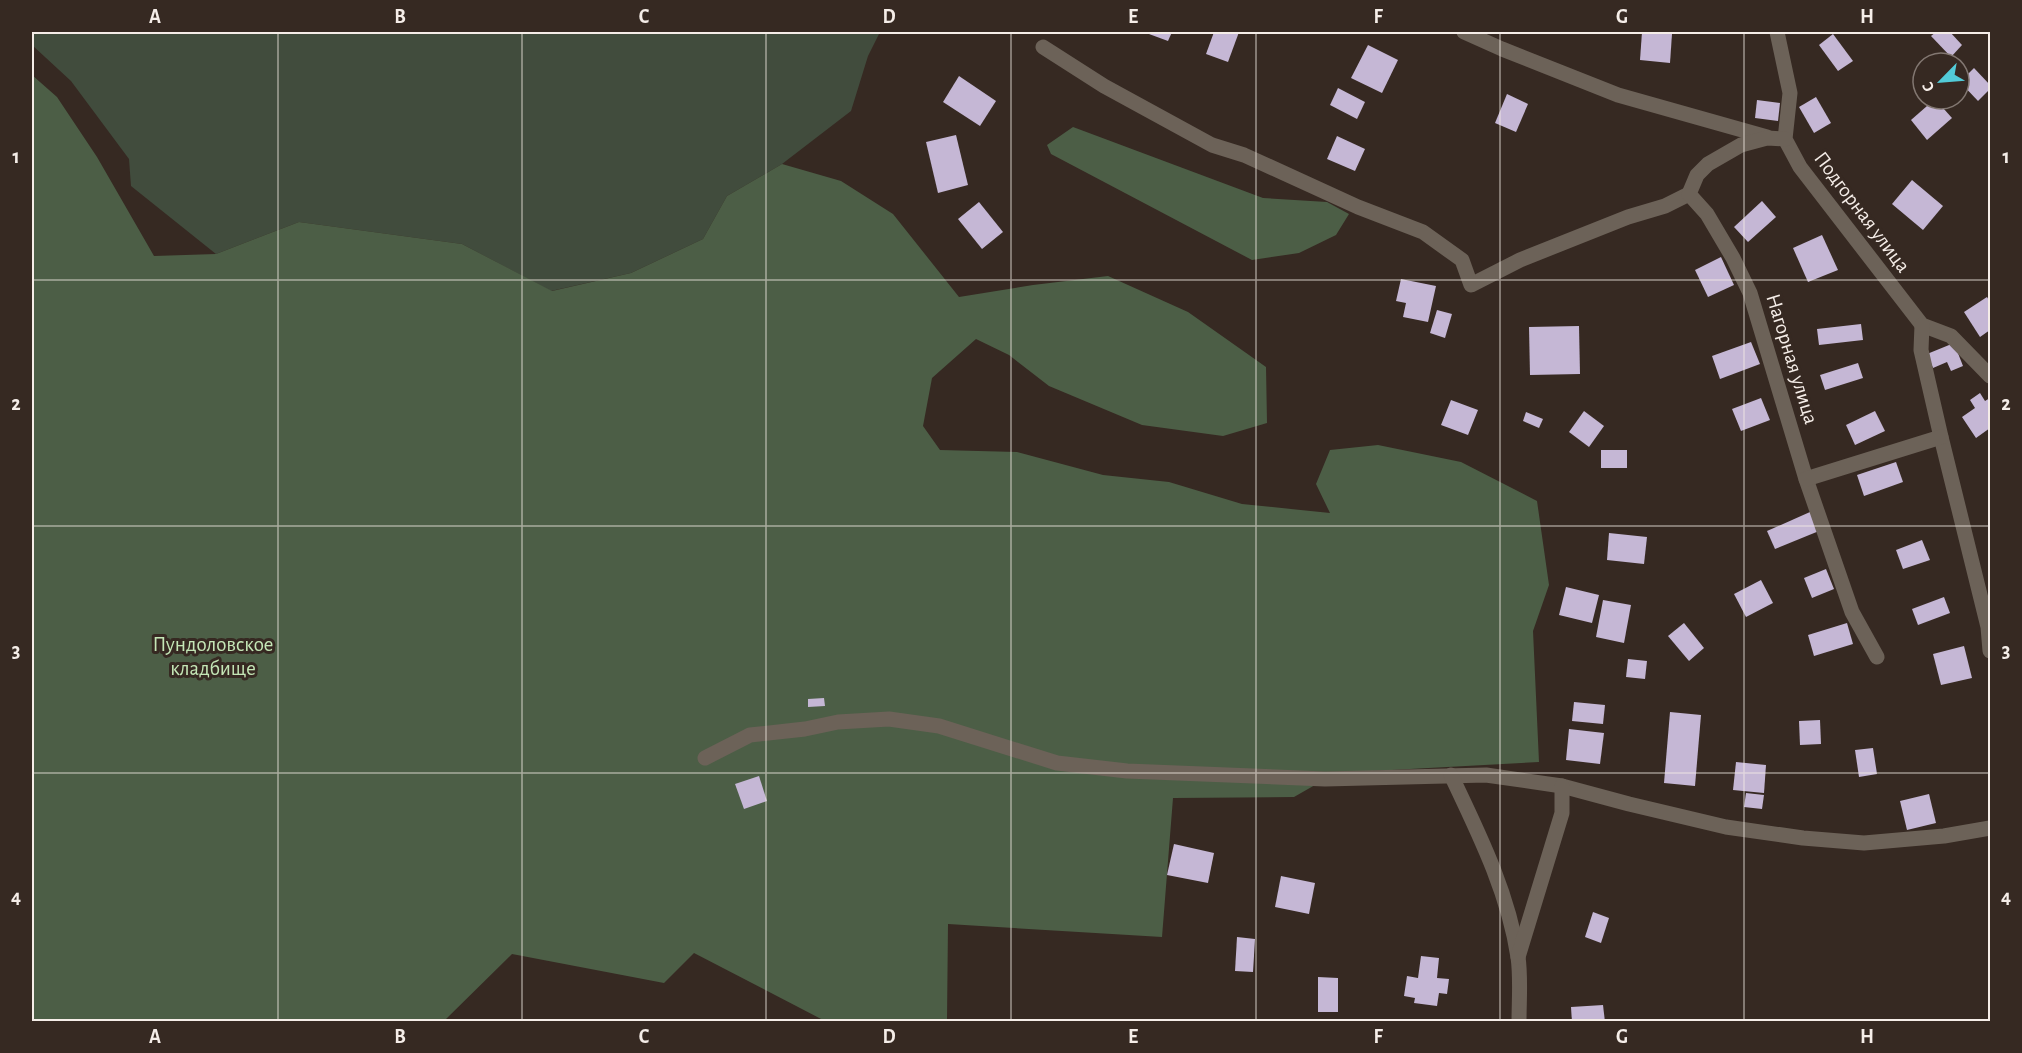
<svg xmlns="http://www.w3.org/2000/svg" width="2022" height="1053" viewBox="0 0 2022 1053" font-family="'Alegreya Sans',sans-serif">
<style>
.green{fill:#414c3d}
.forest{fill:#4c5e46}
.building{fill:#c5b7d5}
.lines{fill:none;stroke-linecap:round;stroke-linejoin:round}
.street{stroke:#6c6258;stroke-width:15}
.grid{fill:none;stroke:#f5ede8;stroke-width:1.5;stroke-opacity:0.55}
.labels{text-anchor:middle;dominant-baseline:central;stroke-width:6;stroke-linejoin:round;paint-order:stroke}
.street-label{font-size:21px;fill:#f5ede8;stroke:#362922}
.park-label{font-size:21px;fill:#c4e6b6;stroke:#362922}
.neatline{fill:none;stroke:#f5ede8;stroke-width:2}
.grid-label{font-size:20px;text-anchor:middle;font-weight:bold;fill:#f5ede8}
</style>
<rect width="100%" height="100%" fill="#362922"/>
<path class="green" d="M32,32h848l-12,24 -17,55 -69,53 -55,32 -24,43 -72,34 -80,18 -89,-47 -163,-22 -83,32 -85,-68 -2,-27 -58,-78 -39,-36z"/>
<g class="forest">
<path d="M32,75l25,22 40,60 57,99 62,-2 83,-32 163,22 90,47 79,-18 72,-34 24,-43 55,-32 59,17 52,33 66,83 74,-12 75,-9 80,36 78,55 1,56 -44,13 -81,-11 -93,-39 -40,-31 -33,-16 -44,39 -9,48 17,24 77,2 86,23 66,7 73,22 88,9 -14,-29 14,-34 48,-5 83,17 76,39 12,84 -16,46 6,131 -203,11 -42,24 -121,1 -11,139 -214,-13 -1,97h-122l-131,-68 -30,30 -152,-29 -68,67h-412z"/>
<path d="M1073,127l190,71 64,4 22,12 -13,21 -37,18 -47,7 -201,-106 -4,-9z"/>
</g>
<g class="building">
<path d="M1150,32h22l-4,9 -19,-7z"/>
<path d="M1214,32h25l-11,30 -22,-8z"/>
<path d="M1642,32l30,2 -2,29 -30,-3z"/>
<path d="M1936,32h14l12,13 -11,12 -20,-21z"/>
<path d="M1833,34l20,27 -15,10 -19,-26z"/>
<path d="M1368,45l30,15 -16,33 -31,-15z"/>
<path d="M1974,68l16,17v4l-12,12 -18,-19z"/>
<path d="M959,76l37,25 -16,25 -37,-24z"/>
<path d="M1338,88l27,14 -8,17 -27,-14z"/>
<path d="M1507,94l21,10 -12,28 -21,-9z"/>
<path d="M1816,97l15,26 -17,10 -15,-26z"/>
<path d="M1935,99l17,19 -25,22 -16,-20z"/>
<path d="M1757,100l23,3 -2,18 -23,-3z"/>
<path d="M956,135l12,50 -30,8 -12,-51z"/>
<path d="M1337,136l28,13 -10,22 -28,-12z"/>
<path d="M1912,180l31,26 -20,24 -31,-26z"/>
<path d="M1762,201l14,16 -28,25 -14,-15z"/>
<path d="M979,202l24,30 -21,17 -24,-30z"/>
<path d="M1822,235l16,35 -30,12 -15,-34z"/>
<path d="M1721,257l13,28 -26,12 -13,-27z"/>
<path d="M1401,279l35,7 -8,36 -25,-5 3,-14 -10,-2z"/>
<path d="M1987,297l3,5v28l-10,7 -16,-25z"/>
<path d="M1437,310l15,4 -7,24 -15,-5z"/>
<path d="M1861,324l2,16 -44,5 -2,-16z"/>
<path d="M1579,326l1,48 -50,1 -1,-48z"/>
<path d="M1751,342l9,22 -40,15 -8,-23z"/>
<path d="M1954,343l9,23 -12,5 -4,-9 -14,6 -6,-14z"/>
<path d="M1858,363l5,15 -38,12 -5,-15z"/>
<path d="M1980,393l5,8 5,-3v30l-14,10 -14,-21 13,-9 -5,-8z"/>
<path d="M1761,398l9,22 -29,11 -9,-22z"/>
<path d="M1451,400l27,10 -10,25 -27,-10z"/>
<path d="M1584,411l20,15 -15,21 -20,-15z"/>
<path d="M1875,411l10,20 -30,14 -9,-20z"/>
<path d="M1526,412l17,7 -4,9 -16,-7z"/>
<rect x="1601" y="450" width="26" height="18"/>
<path d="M1896,462l7,20 -39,14 -7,-21z"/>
<path d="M1810,512l9,19 -44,18 -8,-18z"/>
<path d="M1609,533l38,4 -3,27 -37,-4z"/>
<path d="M1922,540l8,20 -27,9 -7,-19z"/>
<path d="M1826,569l8,20 -22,9 -8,-20z"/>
<path d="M1761,580l12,23 -27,14 -12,-23z"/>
<path d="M1566,587l33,8 -7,28 -33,-8z"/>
<path d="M1944,597l6,16 -32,12 -6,-16z"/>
<path d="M1603,600l28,5 -7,38 -28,-6z"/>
<path d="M1684,623l20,25 -15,13 -21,-25z"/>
<path d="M1847,623l6,21 -39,12 -6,-21z"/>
<path d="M1964,646l8,32 -31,7 -8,-31z"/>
<path d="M1628,659l19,2 -2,18 -19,-2z"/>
<path d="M824,698l1,8 -17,1v-8z"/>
<path d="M1574,702l31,3 -2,19 -31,-3z"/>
<path d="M1670,712l31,3 -6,71 -31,-3z"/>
<path d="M1820,720l1,24 -21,1 -1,-24z"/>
<path d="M1569,729l35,4 -4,31 -34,-4z"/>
<path d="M1873,748l4,26 -18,3 -4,-27z"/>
<path d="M1736,762l30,3 -2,28 -31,-3z"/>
<path d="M759,776l8,25 -23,8 -9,-25z"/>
<path d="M1746,793l18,2 -2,14 -18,-2z"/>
<path d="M1929,794l7,29 -29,7 -7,-29z"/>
<path d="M1174,844l40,9 -6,30 -41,-8z"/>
<path d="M1281,876l34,7 -6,31 -34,-7z"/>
<path d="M1593,912l16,6 -8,25 -16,-6z"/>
<path d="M1237,937l18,2 -2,33 -18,-1z"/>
<path d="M1421,956l18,2 -2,20 12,1 -2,15 -8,-1 -2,13 -23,-3 1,-5 -11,-2 3,-20 11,2z"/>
<path d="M1318,977l20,1v34h-20z"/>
<path d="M1603,1005l2,17h-33l-1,-15z"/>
</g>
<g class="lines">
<g class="street">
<path d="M1464,32l38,17 116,46 149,42"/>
<path d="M1777,32l13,61 -5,46 15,28 122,158 29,11 39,40"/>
<path d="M1043,47l61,39 108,59 32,10 114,52 65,25 39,28 9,25 49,-25 108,-43 37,-11 24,-12"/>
<path d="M1785,139l-18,-1 -26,7 -33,19 -11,11 -8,19 18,20 26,44 17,35 56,186 46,133 25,45"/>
<path d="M1922,325l-1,25 20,87 47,190 2,24"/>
<path d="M1806,479l135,-42"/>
<path d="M705,758l45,-23 55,-6 33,-7 51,-3 50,7 118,37 70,8 198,8 161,-4 76,11 67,18 97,23 77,11 61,5 80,-7 46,-8"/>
<path d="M1451,775c28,59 57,117 67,182 3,21 1,43 1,65"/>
<path d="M1518,957l44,-144v-27"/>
</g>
</g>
<path class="grid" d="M278,32v990M522,32v990M766,32v990M1011,32v990M1256,32v990M1500,32v990M1744,32v990M32,280h1958M32,526h1958M32,773h1958"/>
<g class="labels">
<g class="street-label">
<text transform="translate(1862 212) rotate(53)">Подгорная улица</text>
<text transform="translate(1792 359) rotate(73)">Нагорная улица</text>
</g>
<g class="park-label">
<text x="213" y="644">Пундоловское<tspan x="213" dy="24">кладбище</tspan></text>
</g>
</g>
<rect width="2022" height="1053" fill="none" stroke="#362922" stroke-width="66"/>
<g transform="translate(1941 81) rotate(245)"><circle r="28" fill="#362922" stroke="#827771" stroke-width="1.5"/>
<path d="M0-4.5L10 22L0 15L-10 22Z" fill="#52cbd8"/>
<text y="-9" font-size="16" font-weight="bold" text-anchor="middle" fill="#f5ede8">С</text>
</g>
<rect x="33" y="33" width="1956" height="987" class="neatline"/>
<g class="grid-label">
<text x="155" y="23">A</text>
<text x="400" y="23">B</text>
<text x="644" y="23">C</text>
<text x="889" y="23">D</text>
<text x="1133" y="23">E</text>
<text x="1378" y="23">F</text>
<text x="1622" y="23">G</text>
<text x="1867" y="23">H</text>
<text x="16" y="163">1</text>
<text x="2006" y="163">1</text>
<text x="16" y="410">2</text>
<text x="2006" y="410">2</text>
<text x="16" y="657">3</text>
<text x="2006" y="657">3</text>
<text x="16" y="903">4</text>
<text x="2006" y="903">4</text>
<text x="155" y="1043">A</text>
<text x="400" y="1043">B</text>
<text x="644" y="1043">C</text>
<text x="889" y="1043">D</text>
<text x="1133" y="1043">E</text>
<text x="1378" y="1043">F</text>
<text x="1622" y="1043">G</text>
<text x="1867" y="1043">H</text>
</g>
</svg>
